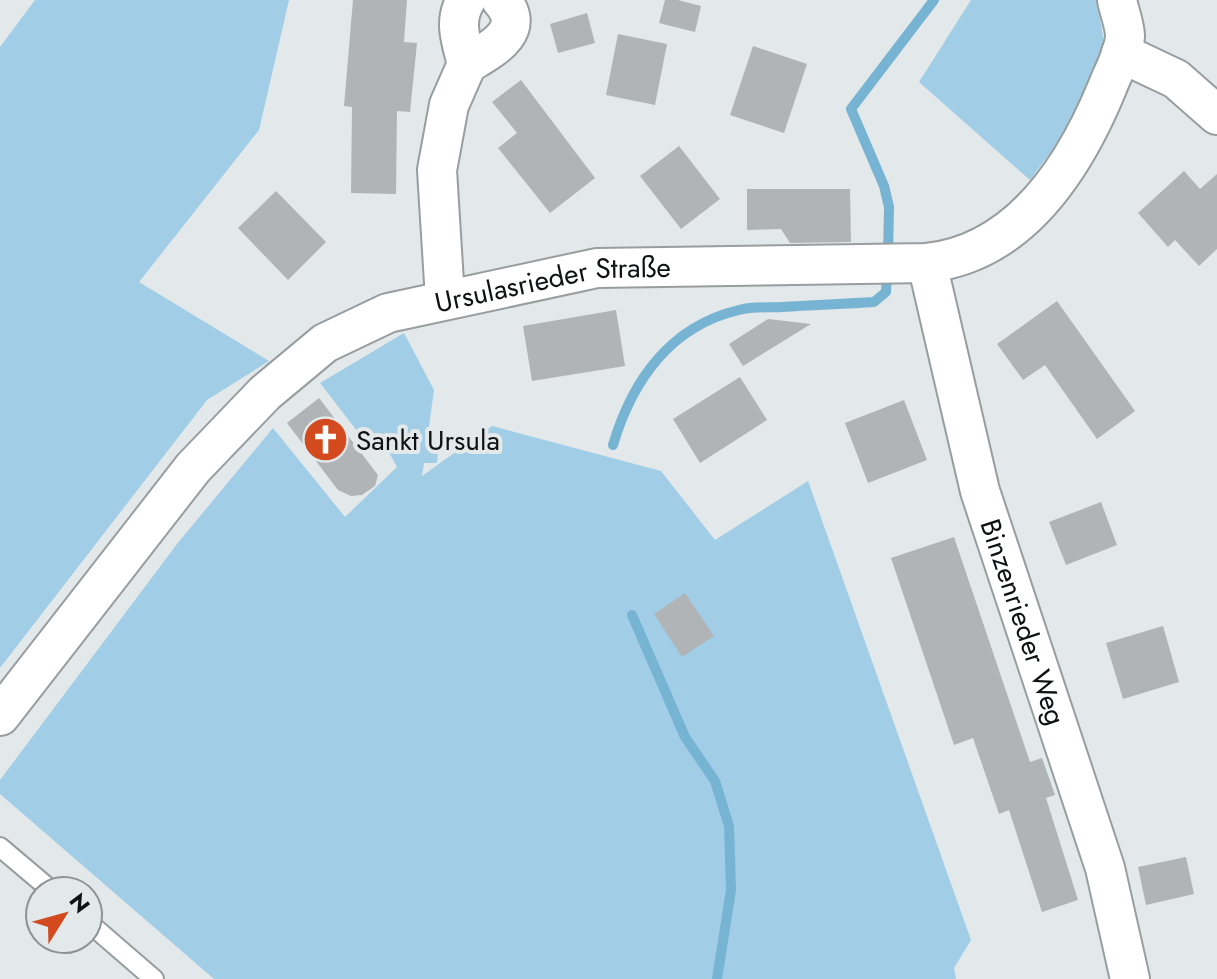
<svg xmlns="http://www.w3.org/2000/svg" width="1217" height="979" viewBox="0 0 1217 979" font-family="Jost,sans-serif">
<style>
.green{fill:#a1cee6}
.lines{fill:none;stroke-linecap:round;stroke-linejoin:round}
.stream{stroke:#77b3d2;stroke-width:10}
.building{fill:#b0b4b7}
.lane-casing{stroke:#989d9f;stroke-width:22}
.street-casing{stroke:#989d9f;stroke-width:42}
.lane{stroke:#fff;stroke-width:18}
.street{stroke:#fff;stroke-width:38}
.labels{text-anchor:middle;dominant-baseline:central;stroke-width:8;stroke-linejoin:round;paint-order:stroke}
.street-label{font-size:28px;fill:#0f1112;stroke:#e3e8ea}
.poi-label{font-size:28px;fill:#0f1112;stroke:#e3e8ea;text-anchor:start}
</style>
<rect width="100%" height="100%" fill="#e3e8ea"/>
<g class="green">
<path d="M35,0h254l-30,130 -120,152 130,79 -62,39 -207,268v-621z"/>
<path d="M971,0h125c2,12 6,25 7,37 2,49 -46,106 -73,143l-111,-98z"/>
<path d="M404,333l30,57 -7,51 12,2 -2,20h-13l-2,13 70,-50 169,45 54,69 93,-59 163,459 -17,28 2,11h-742l-214,-185v-14l177,-236 96,-116 72,89 52,-50 -10,-18h-16l-51,-66z"/>
</g>
<g class="lines">
<g class="stream">
<path d="M888,256l1,-49 -5,-21 -33,-77 83,-109"/>
<path d="M613,445c19,-64 57,-119 126,-135 14,-4 30,-2 43,-3 31,-2 61,-3 92,-5l12,-10 1,-20"/>
<path d="M632,615l53,122 30,44 14,45 2,64 -14,89"/>
</g>
</g>
<g class="building">
<path d="M353,0h54l-3,42 13,1 -7,69 -13,-1 -1,83 -45,-1 1,-86 -8,-1z"/>
<path d="M665,0h13l23,6 -6,26 -36,-9z"/>
<path d="M587,13l8,30 -37,10 -8,-29z"/>
<path d="M618,34l49,10 -12,61 -49,-10z"/>
<path d="M753,46l54,18 -23,69 -54,-18z"/>
<path d="M521,80l74,98 -45,35 -52,-65 19,-15 -25,-31z"/>
<path d="M679,146l41,53 -39,30 -41,-53z"/>
<path d="M1184,171l16,18 17,-15v75l-18,17 -24,-26 -7,7 -30,-34z"/>
<path d="M747,189h103l1,53 -61,1 -9,-14 -34,1z"/>
<path d="M276,191l50,51 -38,38 -50,-52z"/>
<path d="M1057,301l78,110 -38,28 -52,-74 -22,15 -26,-36z"/>
<path d="M616,310l9,56 -93,15 -9,-55z"/>
<path d="M768,319l43,5 -68,42 -14,-22z"/>
<path d="M740,377l27,43 -67,43 -27,-44z"/>
<path d="M319,398l59,77 -3,11 -13,9 -11,1 -13,-6 -51,-67z"/>
<path d="M904,400l23,60 -59,23 -23,-60z"/>
<path d="M1101,502l16,43 -51,20 -17,-43z"/>
<path d="M954,537l76,225 12,-4 13,37 -9,3 32,102 -36,12 -33,-102 -10,4 -26,-76 -19,7 -63,-187z"/>
<path d="M685,593l29,43 -32,21 -28,-43z"/>
<path d="M1163,626l16,56 -56,17 -17,-56z"/>
<path d="M1186,857l8,37 -48,11 -8,-38z"/>
</g>
<g class="lines">
<defs>
<g id="lane">
<path d="M0,847l52,44"/>
<path d="M88,922l66,57"/>
</g>
<g id="street">
<path d="M466,0c-13,21 -5,41 1,64 23,-14 62,-33 34,-64"/>
<path d="M1121,53l55,26 41,36"/>
<path id="s1" d="M927,263l53,228 125,377 25,111"/>
<path d="M445,299l-8,-129 12,-65 18,-41"/>
<path id="s2" d="M0,716l193,-248 72,-75 60,-50 63,-30 209,-45 330,-5c93,-10 147,-95 180,-175 6,-16 17,-34 18,-52 0,-11 -6,-25 -8,-36"/>
</g>
</defs>
<use href="#lane" class="lane-casing"/>
<use href="#street" class="street-casing"/>
<use href="#lane" class="lane"/>
<use href="#street" class="street"/>
</g>
<defs>
<symbol id="church-disc" viewBox="-11 -11 22 22"><circle r="9.5" fill="#d24a1d" stroke="#e3e8ea"/><path d="M-1.2-6h2.4v3.5h3.3v2.4h-3.3V6h-2.4V-.1h-3.3v-2.4h3.3Z" fill="#fff"/></symbol>
</defs>
<g fill-rule="evenodd">
<use href="#church-disc" x="300" y="414" width="51" height="51"/>
</g>
<g class="labels">
<g class="street-label">
<text stroke="none"><textPath href="#s2" startOffset="734">Ursulasrieder Straße</textPath></text>
<text stroke="none"><textPath href="#s1" startOffset="372">Binzenrieder Weg</textPath></text>
</g>
<g class="poi-label">
<text x="356" y="440">Sankt Ursula</text>
</g>
</g>
<g transform="translate(64 915) rotate(53)"><circle r="38" fill="#e3e8ea" stroke="#8e9294" stroke-width="2"/>
<path d="M0-6L14 30L0 20L-14 30Z" fill="#d24a1d"/>
<text y="-12" font-size="22" font-weight="bold" text-anchor="middle" fill="#0f1112">N</text>
</g>
</svg>
